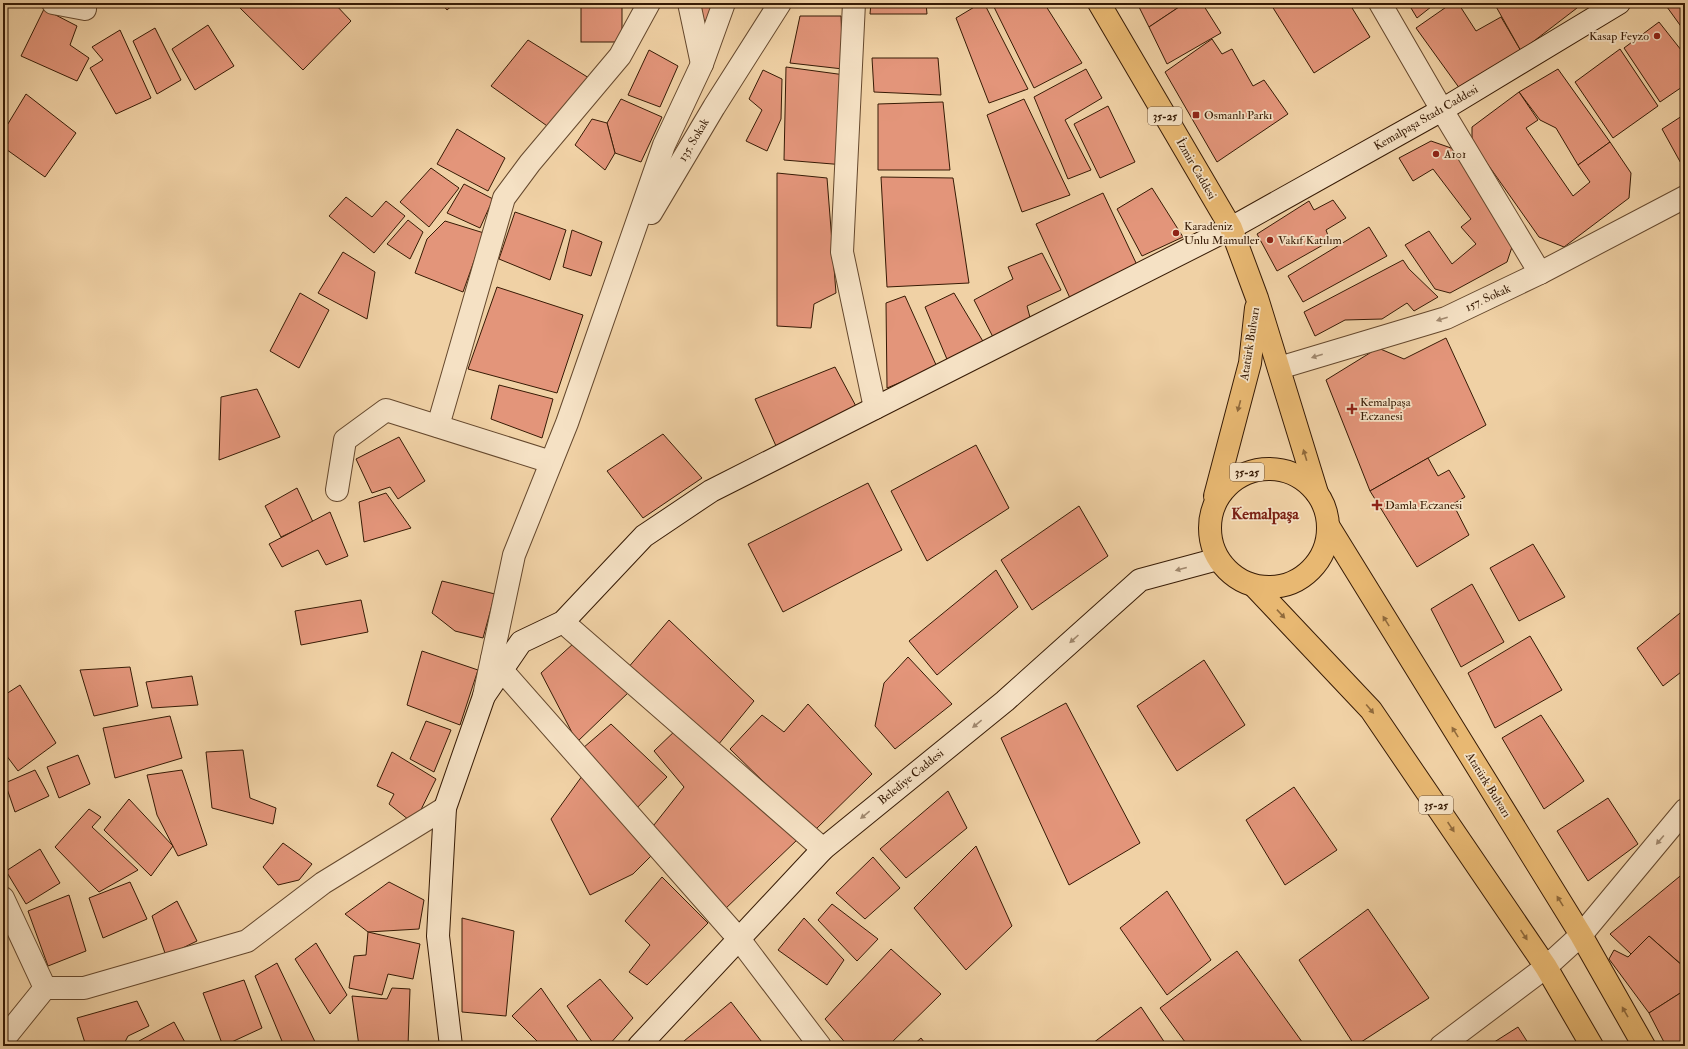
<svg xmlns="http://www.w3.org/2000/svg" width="1688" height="1049" viewBox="0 0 1688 1049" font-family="'IM FELL Double Pica',serif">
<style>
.building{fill:#e3957a;stroke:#371b05}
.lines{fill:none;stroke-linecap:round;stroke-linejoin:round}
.minor-casing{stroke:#65482d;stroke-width:24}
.secondary-casing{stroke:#371b05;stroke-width:24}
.primary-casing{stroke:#371b05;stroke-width:24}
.minor{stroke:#f5e1c4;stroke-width:22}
.secondary{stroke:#f5e1c4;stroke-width:22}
.primary{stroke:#e8b872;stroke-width:22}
.oneway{fill:#a0886e}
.oneway2{fill:#906a3c}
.poi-dot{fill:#8f2418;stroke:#f5e1c4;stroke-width:1.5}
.labels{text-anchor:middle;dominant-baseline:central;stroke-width:3.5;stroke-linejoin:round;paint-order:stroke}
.shield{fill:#f5e1c4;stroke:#70563e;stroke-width:1}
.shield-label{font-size:11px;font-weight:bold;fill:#371b05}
.poi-label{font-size:12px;fill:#371b05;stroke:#f5e1c4;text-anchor:start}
.street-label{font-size:12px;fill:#371b05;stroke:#f5e1c4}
.district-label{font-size:16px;font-weight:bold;fill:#7a1f14;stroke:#f5e1c4}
</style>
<rect width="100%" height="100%" fill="#f0d1a5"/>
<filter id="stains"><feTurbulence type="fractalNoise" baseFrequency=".005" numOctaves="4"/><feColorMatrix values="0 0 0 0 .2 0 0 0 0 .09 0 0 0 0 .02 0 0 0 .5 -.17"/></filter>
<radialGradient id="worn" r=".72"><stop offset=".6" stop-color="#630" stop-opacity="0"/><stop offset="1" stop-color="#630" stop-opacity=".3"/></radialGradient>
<g class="building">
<path d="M243,3h91l17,18 -48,49 -64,-63z"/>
<path d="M441,3h14l-8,7z"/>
<rect x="581" y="3" width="41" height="39"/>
<path d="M698,3h17l-11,22z"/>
<path d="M871,3h55l1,11h-57z"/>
<path d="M981,3h3l44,86 -39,14 -33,-85z"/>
<path d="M992,3h52l38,60 -48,25z"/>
<path d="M1137,3h48l-36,24z"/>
<path d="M1185,3h17l19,30 -54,31 -18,-37z"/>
<path d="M1270,3h79l21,34 -56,36z"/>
<path d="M1408,3h28l-19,15z"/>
<path d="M1452,3h6l18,28 25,-14 20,34 -61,38 -44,-61z"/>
<path d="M1494,3h79l4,5 -56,43z"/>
<path d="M1673,3h12v29l-18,-25z"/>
<path d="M44,9l33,17 -7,19 19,13 -12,23 -56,-25z"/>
<path d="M800,16h41l2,53 -53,-6z"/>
<path d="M1659,22l26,33v30l-25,17 -36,-54z"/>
<path d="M208,25l26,41 -39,24 -23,-41z"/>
<path d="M155,28l26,52 -24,14 -24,-53z"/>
<path d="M120,30l31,68 -35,16 -26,-46 13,-8 -11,-13z"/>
<path d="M1212,39l10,15 10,-5 21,37 11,-6 24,34 -71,48 -52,-90z"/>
<path d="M528,40l61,38 -39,50 -59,-42z"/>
<path d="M1620,49l38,57 -45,32 -38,-56z"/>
<path d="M649,50l29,16 -18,41 -32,-12z"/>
<path d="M872,58h66l3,37 -67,-3z"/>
<path d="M786,67l59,8v90l-61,-5z"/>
<path d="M1086,69l16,29 -37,22 26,50 -23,9 -34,-82z"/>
<path d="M1558,69l52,73 -32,23 -22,-37 -16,-8 -21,-28z"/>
<path d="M763,70l19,9 -1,40 -14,32 -21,-10 16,-31 -13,-11z"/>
<path d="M1519,92l19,28 -12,8 47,68 17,-14 -12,-17 32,-23 21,31 -2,25 -65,49 -25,-10 -67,-95v-15z"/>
<path d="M26,94l50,39 -31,44 -42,-30v-15z"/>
<path d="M621,99l41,18 -21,45 -26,-9 -8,-30z"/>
<path d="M1024,99l46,96 -48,17 -35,-97z"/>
<path d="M943,102l7,68h-72v-66z"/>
<path d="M1108,106l27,56 -35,16 -26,-54z"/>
<path d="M1685,114v51l-2,2 -21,-38z"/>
<path d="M592,119l15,4 8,30 -10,17 -30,-25z"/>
<path d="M457,129l48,29 -17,33 -51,-27z"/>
<path d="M1431,141l23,8 60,92 -7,21 -57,31 -15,-4 -30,-44 24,-14 23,33 24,-20 -15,-17 10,-8 -38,-50 -20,12 -14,-23z"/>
<path d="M431,168l28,20 -30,39 -29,-25z"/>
<path d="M777,173l50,5 9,115 -22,11 -3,24 -34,-2z"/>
<path d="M881,177l72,1 16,105 -82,4z"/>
<path d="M464,184l29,15 -13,29 -33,-15z"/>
<path d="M1152,188l31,49 -41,19 -25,-47z"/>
<path d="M1103,193l34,72 -67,33 -34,-74z"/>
<path d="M346,197l26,20 14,-16 19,15 -31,37 -45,-37z"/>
<path d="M1333,200l13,18 -20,12 4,11 -53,30 -20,-37 52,-33 5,9z"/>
<path d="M515,212l51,18 -16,50 -51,-21z"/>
<path d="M408,220l15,12 -13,27 -23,-15z"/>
<path d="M445,221l39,12 -21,59 -48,-19 12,-34z"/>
<path d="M1369,227l18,29 -84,46 -15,-26z"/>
<path d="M572,230l30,12 -11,34 -28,-9z"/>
<path d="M343,252l32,20 -8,47 -49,-26z"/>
<path d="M1042,253l19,37 -34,16 4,15 -37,18 -20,-39 39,-21 -5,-12z"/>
<path d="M1403,260l6,9 29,28 -24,14 -7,-8 -25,16 -37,1 -30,16 -11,-24z"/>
<path d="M497,287l86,28 -26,78 -89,-24z"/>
<path d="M300,293l29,17 -30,58 -29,-17z"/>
<path d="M954,293l30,50 -35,21 -24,-57z"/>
<path d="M905,296l32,71 -50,21 -1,-85z"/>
<path d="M1446,338l40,87 -116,66 -44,-111 52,-32 26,11z"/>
<path d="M835,367l23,43 -82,36 -21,-47z"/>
<path d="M499,385l54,14 -11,39 -51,-19z"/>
<path d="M257,389l23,48 -61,23 2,-63z"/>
<path d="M663,434l39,44 -59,40 -36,-47z"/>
<path d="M399,437l26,44 -27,18 -8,-12 -18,6 -16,-34z"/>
<path d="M976,445l33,63 -82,53 -36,-70z"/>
<path d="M1428,458l10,18 11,-6 16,27 -12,7 16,31 -52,32 -47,-76z"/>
<path d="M868,483l34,67 -119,62 -35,-68z"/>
<path d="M297,488l16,34 -32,15 -16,-31z"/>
<path d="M386,493l25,35 -47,14 -5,-40z"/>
<path d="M1079,506l29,50 -76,54 -31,-50z"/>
<path d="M330,512l18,44 -22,9 -8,-15 -36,17 -13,-23z"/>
<path d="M1533,544l32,53 -46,24 -29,-53z"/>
<path d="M996,570l22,37 -81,68 -28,-34z"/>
<path d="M442,581l53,13 -12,44 -28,-7 -23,-18z"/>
<path d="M1472,584l32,58 -43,25 -30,-58z"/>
<path d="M361,600l7,32 -67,13 -6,-34z"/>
<path d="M1685,609v60l-22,17 -26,-38z"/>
<path d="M669,620l85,81 -36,44 -91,-76z"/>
<path d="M1530,636l32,54 -67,38 -27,-55z"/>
<path d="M574,643l56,48 -53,51 -36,-69z"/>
<path d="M422,651l56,19 -18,55 -53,-20z"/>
<path d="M908,657l44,47 -57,45 -20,-23 9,-43z"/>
<path d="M1204,660l41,65 -68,46 -40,-65z"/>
<path d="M130,667l8,39 -44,10 -14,-46z"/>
<path d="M192,676l6,29 -46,3 -6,-26z"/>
<path d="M20,685l36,58 -38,28 -15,-20v-55z"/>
<path d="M1066,703l74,140 -71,42 -68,-147z"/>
<path d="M808,704l64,70 -58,57 -84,-82 32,-34 22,17z"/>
<path d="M1541,715l43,66 -40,28 -42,-71z"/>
<path d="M170,716l12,42 -67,20 -12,-50z"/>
<path d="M426,721l25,9 -17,42 -24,-13z"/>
<path d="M611,724l56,53 -35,36 -49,-65z"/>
<path d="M678,728l120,111 -74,71 -74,-80 34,-43 -30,-36z"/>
<path d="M243,750l7,48 26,10 -3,16 -61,-16 -6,-56z"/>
<path d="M392,752l44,27 -22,45 -25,-20 5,-10 -17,-8z"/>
<path d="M78,755l12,29 -31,14 -12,-31z"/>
<path d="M35,770l14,26 -34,16 -10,-29z"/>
<path d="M182,770l25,75 -29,11 -21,-41 -10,-40z"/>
<path d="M585,772l71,79 -23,23 -43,21 -39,-76z"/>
<path d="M1294,787l43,63 -52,35 -39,-65z"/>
<path d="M948,791l19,37 -61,50 -26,-29z"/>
<path d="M1608,798l30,46 -50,37 -31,-50z"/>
<path d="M129,799l44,47 -22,30 -47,-46z"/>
<path d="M89,809l12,8 -9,10 46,43 -39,22 -44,-45z"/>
<path d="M283,843l29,21 -13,16 -21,5 -15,-18z"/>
<path d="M976,846l36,80 -46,44 -52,-62z"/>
<path d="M40,849l20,34 -34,21 -20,-33z"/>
<path d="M873,857l27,31 -35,31 -29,-26z"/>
<path d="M1685,872v90l-3,3 -33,-29 -18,18 -21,-20z"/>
<path d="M662,877l46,46 -61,62 -18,-13 21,-27 -25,-24z"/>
<path d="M130,882l17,37 -44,19 -14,-40z"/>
<path d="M389,882l35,18 -5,29 -51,3 -23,-18z"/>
<path d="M1167,891l44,69 -44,35 -47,-67z"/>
<path d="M69,895l17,56 -38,15 -20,-55z"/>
<path d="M177,901l20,40 -31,15 -14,-40z"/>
<path d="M832,904l46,35 -21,22 -39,-41z"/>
<path d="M1368,909l61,89 -74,48 -56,-86z"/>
<path d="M462,918l52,13 -8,85 -44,-4z"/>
<path d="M804,918l40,42 -17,25 -49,-35z"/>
<path d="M368,932l52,12 -7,35 -25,-5 -6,21 -33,-7 5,-32 12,-1z"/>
<path d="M1649,936l36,32v22l-36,23 -40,-54 5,-9 14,7z"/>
<path d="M316,943l31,52 -17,19 -35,-55z"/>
<path d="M891,949l50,45 -53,52h-40l-23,-27z"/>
<path d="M1237,951l68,95h-117l-28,-38z"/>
<path d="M277,963l40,83h-33l-29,-70z"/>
<path d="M600,979l33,39 -25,28h-13l-28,-40z"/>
<path d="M244,980l18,48 -39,18 -20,-53z"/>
<path d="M392,988l18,1 -2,57h-49l-7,-50 35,3z"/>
<path d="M541,988l40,58h-39l-30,-30z"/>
<path d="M1685,990v56h-19l-17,-33z"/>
<path d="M137,1001l12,25 -21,10 -5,10h-37l-9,-28z"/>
<path d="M731,1002l34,44h-87z"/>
<path d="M1141,1007l26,39h-78z"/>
<path d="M174,1022l13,24h-45l-3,-5z"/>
<path d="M1518,1027l12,19h-42z"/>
<path d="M921,1038l6,8h-15z"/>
<path d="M248,1041l3,5h-17z"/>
</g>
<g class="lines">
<defs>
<g id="minor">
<path d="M53,3l32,6"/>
<path d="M689,3l13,61"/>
<path d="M854,3l-12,249 33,156"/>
<path d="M1380,3l62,107 98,163"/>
<path d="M651,213l63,-106 66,-104"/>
<path d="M1279,368l167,-50 94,-45 145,-76"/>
<path d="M438,426l66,-228 26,-35 90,-107 29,-53"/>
<path d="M337,490l8,-50 41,-30 165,52"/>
<path d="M563,622l260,227"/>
<path d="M492,659l247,280 81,107"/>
<path d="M484,696l30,-141 53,-132 97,-278 38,-81 22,-61"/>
<path d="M3,898l42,90"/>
<path d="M45,988h39l163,-47 76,-58 122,-75"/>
<path d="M3,1040l42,-52"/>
<path d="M1441,1046l105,-79 35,-32 104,-125"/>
</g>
<g id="secondary">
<path d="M451,1046l-13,-110 7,-128 39,-112 37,-54 42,-20 81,-86 67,-45 520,-263 211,-118 177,-107"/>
<path d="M639,1046l184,-197 182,-148 135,-121 78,-21"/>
</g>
<g id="primary">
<path d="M1099,3l132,225 26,70 60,195"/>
<circle cx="1269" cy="528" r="59"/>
<path d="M1215,496l35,-133 6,-55"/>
<path d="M1329,527l252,408 63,111"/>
<path d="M1254,586l117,124 175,257 46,79"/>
</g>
</defs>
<use href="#minor" class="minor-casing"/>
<use href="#secondary" class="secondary-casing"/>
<use href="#primary" class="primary-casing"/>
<use href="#minor" class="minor"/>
<use href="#secondary" class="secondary"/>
<use href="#primary" class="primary"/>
</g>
<defs><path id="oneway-solid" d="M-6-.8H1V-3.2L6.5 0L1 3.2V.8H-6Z"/></defs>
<g class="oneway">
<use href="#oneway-solid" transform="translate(1442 319) rotate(162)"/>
<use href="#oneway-solid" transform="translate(1317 356) rotate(163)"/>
<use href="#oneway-solid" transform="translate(1181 569) rotate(165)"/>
<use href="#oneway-solid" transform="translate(1074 639) rotate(138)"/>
<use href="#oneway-solid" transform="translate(977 724) rotate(141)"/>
<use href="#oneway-solid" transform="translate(865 815) rotate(141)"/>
<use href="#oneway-solid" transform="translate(1660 840) rotate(130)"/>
</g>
<g class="oneway2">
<use href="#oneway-solid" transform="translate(1239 406) rotate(105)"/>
<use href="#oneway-solid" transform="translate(1305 455) rotate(-107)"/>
<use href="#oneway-solid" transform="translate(1281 614) rotate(47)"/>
<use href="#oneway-solid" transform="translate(1386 621) rotate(-122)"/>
<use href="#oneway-solid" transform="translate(1370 709) rotate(50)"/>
<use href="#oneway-solid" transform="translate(1455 732) rotate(-122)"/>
<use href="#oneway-solid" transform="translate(1451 827) rotate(56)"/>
<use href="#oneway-solid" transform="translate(1560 901) rotate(-122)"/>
<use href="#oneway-solid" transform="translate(1524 935) rotate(56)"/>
<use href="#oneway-solid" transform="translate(1625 1012) rotate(-120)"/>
</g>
<g class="poi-dot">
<circle cx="1657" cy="36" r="4"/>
<rect x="1192" y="111" width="8" height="8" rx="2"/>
<circle cx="1436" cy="154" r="4"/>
<circle cx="1176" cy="233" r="4"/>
<circle cx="1270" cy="240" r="4"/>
<path d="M1350 403h4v4h4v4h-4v4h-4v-4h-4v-4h4z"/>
<path d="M1375 499h4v4h4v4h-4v4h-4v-4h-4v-4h4z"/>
</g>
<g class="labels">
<g class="shield">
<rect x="1148" y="107" width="34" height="18" rx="3"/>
<rect x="1230" y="463" width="34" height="18" rx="3"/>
<rect x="1419" y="796" width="34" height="18" rx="3"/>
</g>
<g class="shield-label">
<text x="1165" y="116">35-25</text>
<text x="1247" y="472">35-25</text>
<text x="1436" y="805">35-25</text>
</g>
<g class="poi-label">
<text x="1649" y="36" text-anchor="end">Kasap Feyzo</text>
<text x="1204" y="115">Osmanlı Parkı</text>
<text x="1444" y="154">A101</text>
<text x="1184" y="226">Karadeniz<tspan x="1184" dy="14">Unlu Mamuller</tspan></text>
<text x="1278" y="240">Vakıf Katılım</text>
<text x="1360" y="402">Kemalpaşa<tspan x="1360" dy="14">Eczanesi</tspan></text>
<text x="1385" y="505">Damla Eczanesi</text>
</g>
<g class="street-label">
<text transform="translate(1426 118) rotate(-30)">Kemalpaşa Stadı Caddesi</text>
<text transform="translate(694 140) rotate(-59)">135. Sokak</text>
<text transform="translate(1196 169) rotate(60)">İzmir Caddesi</text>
<text transform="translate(1488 298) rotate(-25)">157. Sokak</text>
<text transform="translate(1250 344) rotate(-81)">Atatürk Bulvarı</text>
<text transform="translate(911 777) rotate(-39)">Belediye Caddesi</text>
<text transform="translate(1488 785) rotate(58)">Atatürk Bulvarı</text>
</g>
<g class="district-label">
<text x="1265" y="514">Kemalpaşa</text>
</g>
</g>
<rect width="1688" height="1049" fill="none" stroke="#f0d1a5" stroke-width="16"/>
<rect x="4" y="4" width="1680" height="1041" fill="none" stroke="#371b05" stroke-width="2"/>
<rect x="8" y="8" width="1672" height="1033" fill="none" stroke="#371b05"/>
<rect width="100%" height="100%" filter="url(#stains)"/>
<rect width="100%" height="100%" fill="url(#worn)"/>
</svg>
